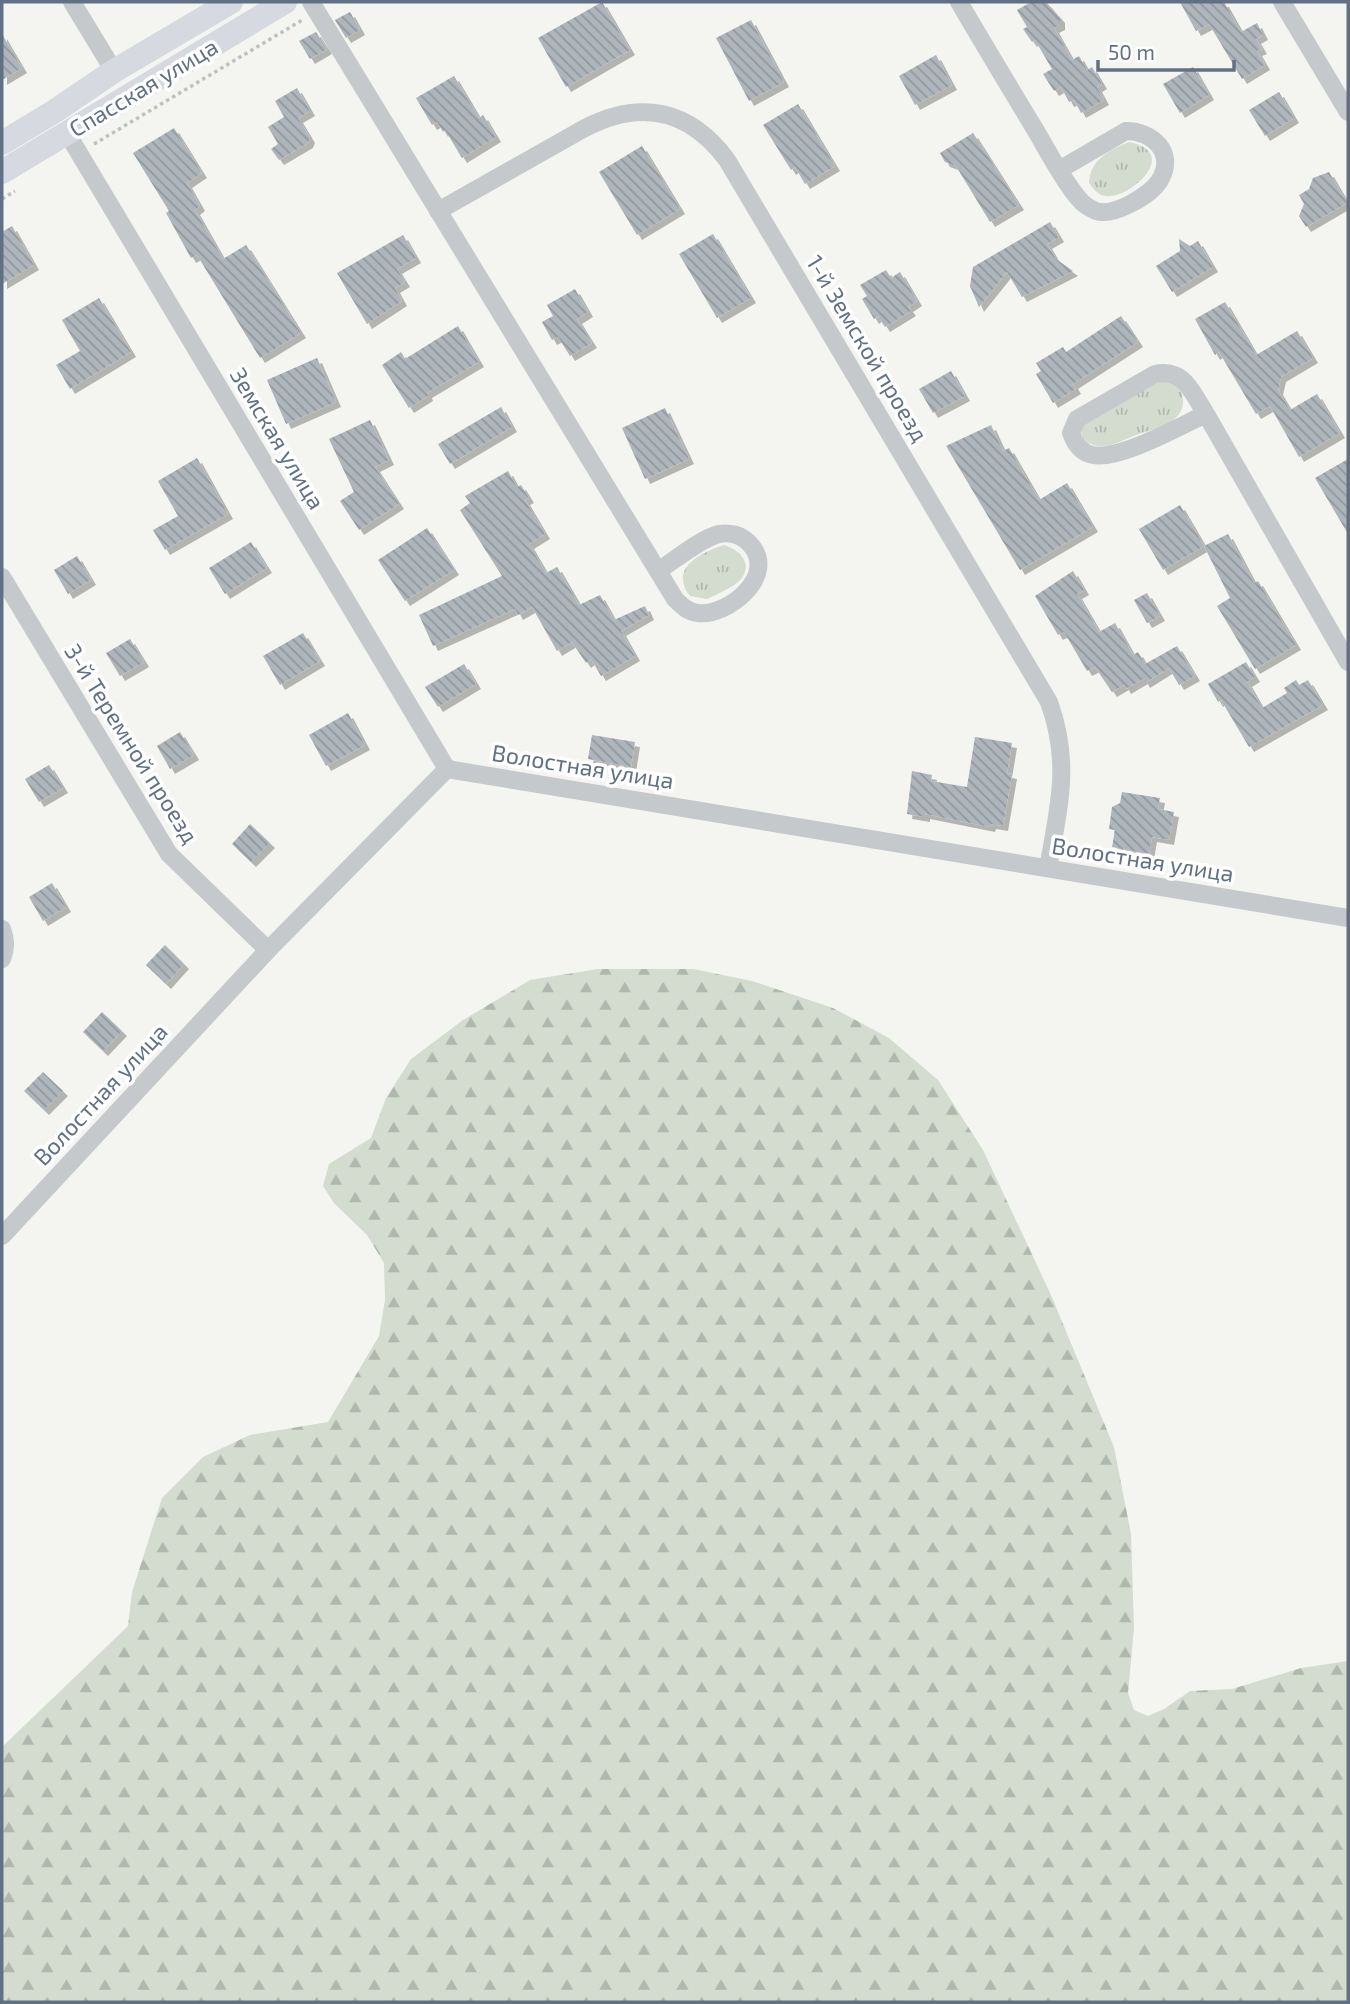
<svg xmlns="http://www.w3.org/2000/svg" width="1350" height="2004" viewBox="0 0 1350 2004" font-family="'Exo 2',sans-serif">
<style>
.grass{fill:url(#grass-tufts)}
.forest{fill:url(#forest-firs)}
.building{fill:url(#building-back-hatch);filter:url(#shadow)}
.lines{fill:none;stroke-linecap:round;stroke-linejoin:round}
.path{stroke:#bfc0c2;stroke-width:3.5;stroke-dasharray:3.5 3.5;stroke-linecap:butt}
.street{stroke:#c6c9cc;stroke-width:18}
.secondary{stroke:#d6d9df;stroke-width:24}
.labels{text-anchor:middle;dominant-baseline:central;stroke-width:7;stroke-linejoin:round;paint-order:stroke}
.street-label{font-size:23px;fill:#617183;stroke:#fff}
</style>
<defs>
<pattern id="grass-tufts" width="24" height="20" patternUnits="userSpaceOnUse" patternTransform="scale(1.75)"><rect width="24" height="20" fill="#d4dcd0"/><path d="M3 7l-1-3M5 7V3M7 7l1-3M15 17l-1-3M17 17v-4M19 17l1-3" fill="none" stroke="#afb7ae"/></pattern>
<pattern id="forest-firs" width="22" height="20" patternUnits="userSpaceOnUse" patternTransform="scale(1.75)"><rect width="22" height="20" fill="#d4dcd0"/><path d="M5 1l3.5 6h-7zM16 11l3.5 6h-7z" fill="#afb7ae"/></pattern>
<pattern id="building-back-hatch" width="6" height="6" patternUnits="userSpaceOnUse" patternTransform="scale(1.75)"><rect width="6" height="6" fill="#aeb5bb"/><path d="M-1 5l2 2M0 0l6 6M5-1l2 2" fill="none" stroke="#91989d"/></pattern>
<filter id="shadow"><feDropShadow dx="5" dy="5" stdDeviation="0" flood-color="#0004"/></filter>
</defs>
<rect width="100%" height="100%" fill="#f4f5f0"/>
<g class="grass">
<path d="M1129,142c54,11 -1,58 -23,54 -9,-1 -12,-7 -17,-13 1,-23 20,-33 40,-41z"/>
<path d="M1165,379c11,6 19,10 18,24 -1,21 -30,26 -47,32 -12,5 -25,12 -37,11 -10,-1 -18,-7 -18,-17l6,-9z"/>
<path d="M724,545c14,4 29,17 18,33 -7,9 -25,16 -35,21l-17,-3c-21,-28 10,-43 34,-51z"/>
</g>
<path class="forest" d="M598,969h95l59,12 81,27 56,30 49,42 45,70 68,145 63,152 17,87 3,94 -6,65 6,17 14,6 16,-7 26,-18 42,-2 69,-21 47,-7v341h-1346v-255l126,-121 4,-34 30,-94 41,-41 47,-22 78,-13 51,-86 6,-36 -1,-37 -17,-28 -33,-32 -11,-17 6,-22 42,-26 15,-40 25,-39 52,-39 67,-40z"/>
<g class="building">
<path d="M602,2l28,48 -64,37 -28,-49z"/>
<path d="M1031,2h15l14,16v7l-6,3 18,32 7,-4 8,14 5,-3 10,17 -5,3 7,13 -23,13 -7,-13 -5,2 -8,-15 -7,4 -11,-17 9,-5 -17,-29 -3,2 -9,-13 4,-2 -10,-17z"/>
<path d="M1180,2h44l17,30 16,-9 6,12 -7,4 6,10 -5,2 8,14 -23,14 -33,-55 -13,7z"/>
<path d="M350,12l10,18 -14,8 -11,-18z"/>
<path d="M751,20l33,62 -35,19 -33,-63z"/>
<path d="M316,32l11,17 -17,10 -11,-18z"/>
<path d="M2,34l20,34 -20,12z"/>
<path d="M936,55l16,30 -37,20 -16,-29z"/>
<path d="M1193,67l16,28 -29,18 -17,-29z"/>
<path d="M454,76l25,42 4,-3 13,22 -34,21 -17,-28 -2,2 -6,-10 -5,3 -16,-27z"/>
<path d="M297,88l13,23 -12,7 12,20 -2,5 -29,17 -8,-11 7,-5 -10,-17 16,-10 -9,-16z"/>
<path d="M1279,92l15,26 -29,18 -16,-26z"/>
<path d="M798,104l37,62 -30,18 -10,-17 -4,3 -28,-45z"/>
<path d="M174,128l28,45 -15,10 13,23 -5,4 28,49 23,-14 55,88 -41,25 -63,-103 -6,3 -25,-45 3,-2 -36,-58z"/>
<path d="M973,133l46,72 -29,17 -34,-56 -11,-4 -5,-9z"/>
<path d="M642,146l38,63 -43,26 -38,-63z"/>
<path d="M1329,172l18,31 -41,24 -7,-11 5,-12 -5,-9 10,-6 4,-11z"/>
<path d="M1050,222l9,15 -12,7 9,15 17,12 -51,26 -15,-25 -28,35 -9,-21 3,-19z"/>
<path d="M12,226l22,39 -32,19v-52z"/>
<path d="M713,234l38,64 -34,20 -38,-64z"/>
<path d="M403,235l13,23 -19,11 8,13 -10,6 7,13 -35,23 -30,-51z"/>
<path d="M1179,239l11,7 8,-5 15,26 -41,25 -16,-26 24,-15z"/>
<path d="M886,270l5,8 9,-6 17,29 -9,6 3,4 -26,16 -7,-11 -4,3 -12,-20 5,-3 -7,-11z"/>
<path d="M575,289l13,23 -11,7 15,24 -22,13 -12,-19 -6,3 -10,-18 11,-6 -6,-11z"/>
<path d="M99,298l32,54 -61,37 -14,-24 24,-14 -18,-31z"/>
<path d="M1225,302l31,53 41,-24 16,27 -32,19 -3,13 12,20 27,-16 23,39 -41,24 -29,-51 -14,8 -37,-62 -4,3 -20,-36z"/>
<path d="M1121,316l17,26 -65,42 3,5 -23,14 -17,-29 5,-3 -5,-8 27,-16 3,5z"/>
<path d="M458,326l21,36 -52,31 1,3 -19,12 -27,-43 19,-13 4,7z"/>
<path d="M317,358l19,44 -50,22 -19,-44z"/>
<path d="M951,371l14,25 -32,17 -14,-24z"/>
<path d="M501,407l11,20 -62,37 -12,-20z"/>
<path d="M665,408l24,51 -44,20 -23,-51z"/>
<path d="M370,420l19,40 -14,7 24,37 -40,26 -19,-29 14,-9 -25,-53z"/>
<path d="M991,425l12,26 6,-3 30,52 28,-17 26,44 -73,43 -74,-124z"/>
<path d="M197,458l31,56 -63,36 -12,-20 25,-14 -20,-35z"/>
<path d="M1348,459v75l-33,-56z"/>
<path d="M508,471l9,16 4,-2 8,13 -4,2 20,34 -16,10 17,29 11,-6 22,38 21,-10 14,25 31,-14 4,9 -28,16 14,25 -34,20 -10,-17 -5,4 -14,-21 -15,9 -25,-44 -14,8 -3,-6 -82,37 -14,-31 83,-39 -42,-66 10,-7 -5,-7z"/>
<path d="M1180,505l24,41 -41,24 -24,-41z"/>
<path d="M427,528l27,42 -49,31 -27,-41z"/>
<path d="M1228,534l26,49 4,-2 38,64 -41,24 -38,-63 13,-8 -26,-52z"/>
<path d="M251,542l16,26 -42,26 -16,-26z"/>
<path d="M77,556l14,24 -23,14 -14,-24z"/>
<path d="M1073,571l11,19 -7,4 22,38 16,-9 18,32 5,-3 7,12 32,-18 18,30 -16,9 -10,-17 -24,15 -2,-4 -17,10 -2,-4 -12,7 -17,-25 -8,4 -23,-39 -6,3 -23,-39z"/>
<path d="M1147,593l13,23 -13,7 -13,-23z"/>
<path d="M303,633l17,28 -40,24 -17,-29z"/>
<path d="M130,639l14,23 -24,14 -14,-23z"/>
<path d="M1246,662l9,15 -8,5 15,26 25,-15 -3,-5 12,-8 3,5 9,-5 15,25 -74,42 -28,-47 -3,2 -10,-18z"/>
<path d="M464,664l12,20 -38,23 -13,-20z"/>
<path d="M348,713l17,32 -39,21 -17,-31z"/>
<path d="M180,732l14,23 -24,14 -13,-23z"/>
<path d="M592,735l43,7 -4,25 -43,-8z"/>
<path d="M975,737l37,6 -5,30 5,1 -9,52 -12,-2 -1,3 -65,-13v3l-18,-3 5,-43 20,4 -1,6 36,6z"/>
<path d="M49,765l14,23 -24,14 -14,-23z"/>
<path d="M1122,792l38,6 -2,11 16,3 -5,28 -17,-3 -3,17 -37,-7 3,-17 -6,-1 3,-22 8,-4z"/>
<path d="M250,824l20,19 -19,19 -19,-18z"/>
<path d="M52,883l14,24 -23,14 -14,-24z"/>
<path d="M165,945l19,19 -18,20 -20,-19z"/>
<path d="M102,1012l20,19 -19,20 -20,-19z"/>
<path d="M43,1072l20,19 -19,19 -20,-19z"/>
</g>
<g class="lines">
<g class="path">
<path d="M94,144l210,-125"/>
<path d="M2,199l13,-8"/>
</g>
<g class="street">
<path d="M72,2l42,69"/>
<path d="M311,2l364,597c7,7 13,13 23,14 29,4 82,-38 51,-70 -8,-8 -19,-11 -30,-9 -19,5 -44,26 -61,37"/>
<path d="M959,2c25,43 51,86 77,129 13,22 26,48 43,68 4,5 10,9 17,12 18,6 55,-16 64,-31 16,-28 -8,-49 -34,-49l-67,39"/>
<path d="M1282,2l66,110"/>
<path d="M67,133l380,636"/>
<path d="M438,211l147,-83c56,-29 105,-18 142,32l322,542c22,61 10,104 -1,166"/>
<path d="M1206,414c-26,12 -86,46 -113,41 -12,-2 -18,-11 -22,-22l6,-14 78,-45c30,-6 37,19 51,40l142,248"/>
<path d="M2,577l167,277 99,96"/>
<path d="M447,769l901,149"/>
<path d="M2,929c4,11 4,19 0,30"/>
<path d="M2,1236l266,-286 179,-181"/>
</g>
<g class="secondary">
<path d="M2,143l53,-32 59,-40 117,-69"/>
<path d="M2,172l283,-170"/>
</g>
</g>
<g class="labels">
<g class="street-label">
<text transform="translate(143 87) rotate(-31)">Спасская улица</text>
<text transform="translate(868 348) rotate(59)">1-й Земской проезд</text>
<text transform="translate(278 438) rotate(59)">Земская улица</text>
<text transform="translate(132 743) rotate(58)">3-й Теремной проезд</text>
<text transform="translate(583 766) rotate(9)">Волостная улица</text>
<text transform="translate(1143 859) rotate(9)">Волостная улица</text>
<text transform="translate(100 1094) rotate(-47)">Волостная улица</text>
</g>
</g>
<rect width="1350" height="2004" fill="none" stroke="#617183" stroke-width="7"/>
<path d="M1098 60v10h136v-10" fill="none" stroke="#617183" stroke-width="3.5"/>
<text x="1108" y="60" font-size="21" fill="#617183" stroke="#ffffff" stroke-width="5" paint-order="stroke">50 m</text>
</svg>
